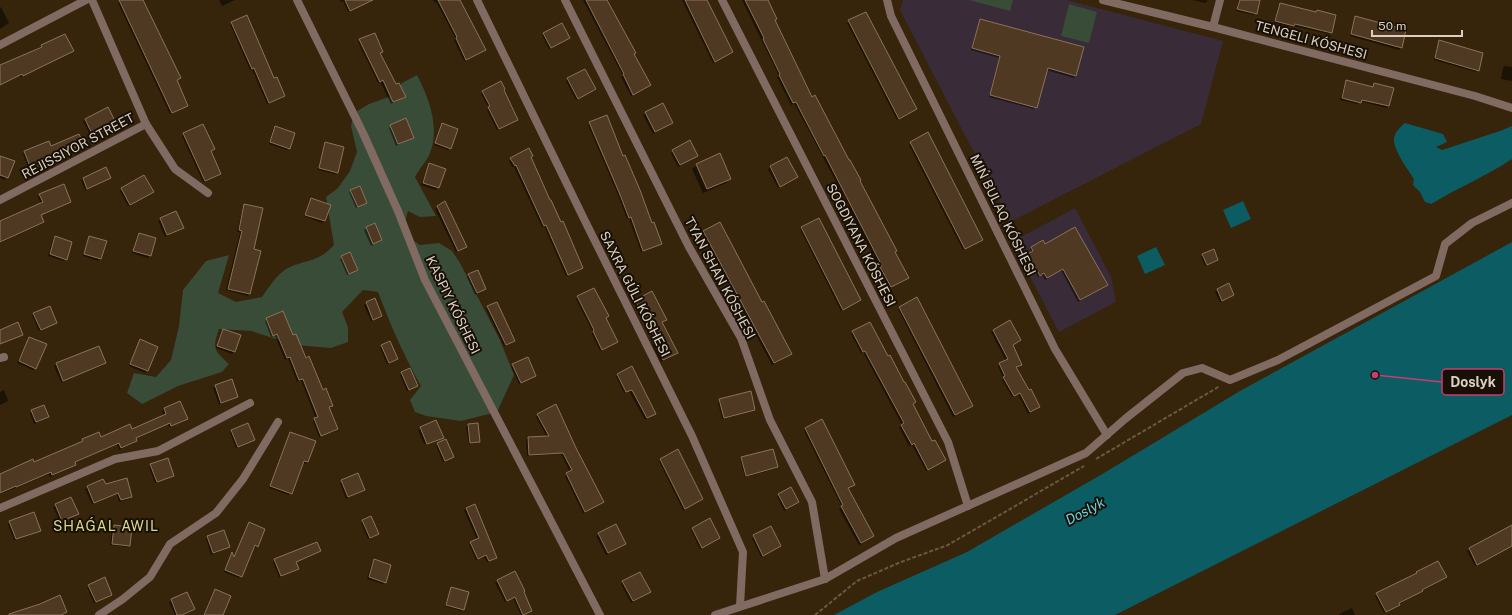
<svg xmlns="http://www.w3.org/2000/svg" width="1512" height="615" viewBox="0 0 1512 615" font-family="'Public Sans',sans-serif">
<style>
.education{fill:#392b38}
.green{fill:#394c37}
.water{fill:#0c5c63}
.shadow{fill:#0007}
.building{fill:#4f3923;stroke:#8b735b}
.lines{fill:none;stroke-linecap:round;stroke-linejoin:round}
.path{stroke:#695944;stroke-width:2;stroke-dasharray:4 2;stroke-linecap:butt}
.minor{stroke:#806a61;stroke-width:8}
.labels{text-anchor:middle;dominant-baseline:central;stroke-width:4;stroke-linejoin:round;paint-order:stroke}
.street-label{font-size:13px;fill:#dbcfc1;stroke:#181006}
.water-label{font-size:14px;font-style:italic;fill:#66d3dd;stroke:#181006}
.neighbourhood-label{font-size:14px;letter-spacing:1px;fill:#d9d98b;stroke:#181006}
.leader{fill:none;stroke:#c73d6f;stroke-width:1.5}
.callout-dot{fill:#c73d6f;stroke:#181006;stroke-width:1.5}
.callout{fill:#181006;stroke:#c73d6f;stroke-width:1.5}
.callout-label{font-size:14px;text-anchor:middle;font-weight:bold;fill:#dbcfc1}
</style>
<rect width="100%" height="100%" fill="#36240b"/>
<g class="education">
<path d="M903,0h164l156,41 -22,83 -191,98 -110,-212z"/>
<path d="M1075,208l36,69 5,25 -57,30 -47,-90z"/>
</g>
<g class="green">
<path d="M969,0h44l-3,11z"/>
<path d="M1069,4l28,8 -8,31 -28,-7z"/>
<path d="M417,75c12,23 23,52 13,78 -3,8 -11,16 -15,24l21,39 -16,1 -12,-6 -6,22 18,12 19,-2 13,8 8,12 40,77 14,35 -17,37 -36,9 -35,-5 -11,-4 -5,-12 11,-14c-17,-30 -31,-62 -43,-94l-15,-2 -21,22 6,15v15l-17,6 -36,-3 -44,-14 -32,-2c-7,20 -5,21 10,35l-7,8 -44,14 -36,18 -15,-11 7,-20 22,4 15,-17 8,-34 4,-36 23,-29 23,-6 -11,38 18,9 26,-5c7,-10 16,-25 28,-30 18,-8 29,-5 44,-22l-8,-48 12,-9 12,-17 7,-19 -6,-26 3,-13 15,-9 20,-7 13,-14z"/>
</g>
<g class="water">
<path d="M1405,123l38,11 4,8 -11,5 6,3 58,-19 12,-5v33c-26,17 -54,29 -81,45l-6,-2 -5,-10 -7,-7 1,-6c-6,-9 -21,-30 -20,-40 0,-6 7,-13 11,-16z"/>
<path d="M1243,201l8,18 -20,9 -8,-18z"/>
<path d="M1512,242v173l-397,200h-281l43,-23 90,-40 137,-79 136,-82z"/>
<path d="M1156,247l9,18 -20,9 -8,-18z"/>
</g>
<g class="shadow">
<path d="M122,0h20l37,78 -3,3 11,25 -2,1 -15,7 -52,-111z"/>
<path d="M219,0h16l-13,6z"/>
<path d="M340,0h23l-1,5 -14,7 -5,-11 -3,1z"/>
<path d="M433,0h26l25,50 -2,2 -18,9 -10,-21 2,-1 -20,-37 -1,1z"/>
<path d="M583,0h24l43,85 -2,2 -17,9 -10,-19 2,-1z"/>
<path d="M682,0h23l27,52 -2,2 -17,9z"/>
<path d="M742,0h24l8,21 37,77 38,64 47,89 -2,2 12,26 -17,9 -10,-18 1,-2 -32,-61 1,-1 -55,-103 -3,2 -14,-28 2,-1z"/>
<path d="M1192,0h16l-3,3z"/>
<path d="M1239,0h20l-3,13 -2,2 -18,-4z"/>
<path d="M1280,4l35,9 2,-2 14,21 -2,2 -36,-8 -1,1 -18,-4 4,-17z"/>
<path d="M1,7l8,16 -9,6v-21z"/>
<path d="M1355,17l50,14 -4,17 -2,2 -49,-14 4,-17z"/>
<path d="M980,20l96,56 -2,2 -28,-8 -10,37 -2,2 -45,-12 10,-39 -28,-8 8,-28z"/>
<path d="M849,21l67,88 -2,2 -17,9 -50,-97z"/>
<path d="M232,23l42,56 10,17 -2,2 -15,6 -15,-35 -2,1 -20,-46z"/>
<path d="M544,33l22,7 -17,9 -7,-14z"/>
<path d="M360,40l22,12 -2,2 16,31 9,11 -2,2 -12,6z"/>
<path d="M359,41l20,41 -1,1 -20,-41z"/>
<path d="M1440,41l18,5 -1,1 21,23 -2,2 -42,-12 4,-17z"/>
<path d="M42,46l30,5 -51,26 -1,-2 -20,10v-21l1,2z"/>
<path d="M1505,66l7,1v14l-11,-2 2,-11z"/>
<path d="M568,79l27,10 -19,11 -10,-19z"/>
<path d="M1346,81l26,6 3,-3 17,5 -4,17 -2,2 -26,-7 -2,3 -18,-4 5,-17z"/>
<path d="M503,91l12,30 -18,9 -10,-20 2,-2 -8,-14 2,-2z"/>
<path d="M662,104l10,19 -19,11 -10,-19z"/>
<path d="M108,109l5,17 -22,11 -8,-16z"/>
<path d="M442,124l8,24 -2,2 -14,-5 6,-19z"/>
<path d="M589,124l31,73h2l29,27 10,20 -2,1 -18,7 -12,-34 -2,1 -9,-24 -30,-70z"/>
<path d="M391,126l22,11 -17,9 -7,-18z"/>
<path d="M275,127l14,21 -2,2 -18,-6 4,-15z"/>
<path d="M184,134l26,17 10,23 -2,2 -15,6 -21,-46z"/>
<path d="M326,143l11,29 -2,2 -17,-4 6,-25z"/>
<path d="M911,143l69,98 -17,9 -54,-105z"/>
<path d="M83,144l-29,14 -1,2 -24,10 -6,-16 2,-2z"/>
<path d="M673,151l24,4 -19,12 -7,-14z"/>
<path d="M532,156l-2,2 19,44 33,65 -16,9 -22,-50 -2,1 -28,-60h-2l-3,-6 2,-2z"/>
<path d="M0,157l13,5 -8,18 -5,-2z"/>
<path d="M787,158l10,19 -19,11 -10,-19z"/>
<path d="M430,164l8,24 -2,2 -15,-5 7,-19z"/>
<path d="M697,165l33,13 -4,5 -23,10 -11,-24z"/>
<path d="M105,169l4,9 -24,12 -4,-10z"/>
<path d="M122,189l28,5 -22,12 -8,-15z"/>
<path d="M351,190l15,13 -10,5 -7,-16z"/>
<path d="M40,195l30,7 -30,13 3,7 -2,2 -41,19v-21l41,-18 -3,-7z"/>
<path d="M311,200l13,21 -2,2 -18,-7 5,-15z"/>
<path d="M445,203l21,44 -10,5 -21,-43z"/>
<path d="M244,205l9,45 -4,44 -1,2 -22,-6 14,-58h-3l6,-25z"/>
<path d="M176,212l7,16 -18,9 -7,-16z"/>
<path d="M374,224l7,16 -10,6 -7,-16z"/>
<path d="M802,228l58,72 -2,2 -17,9 -41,-82z"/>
<path d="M704,232l58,71 28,51 -1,2 -17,9 -70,-131z"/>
<path d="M139,234l16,5 -5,17 -2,2 -16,-5 5,-17z"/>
<path d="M55,237l11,22 -2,2 -16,-5 5,-17z"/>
<path d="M89,237l11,22 -2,2 -15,-5 5,-17z"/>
<path d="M1044,245l63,40 -29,17 -17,-32 -16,10 -3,-5 -4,2 -12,-21 6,-3 -2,-4 2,-2z"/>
<path d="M1203,255l14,4 -12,7 -4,-9z"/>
<path d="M342,257l15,13 -10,5 -7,-16z"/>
<path d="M469,275l16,14 -10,6 -8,-18z"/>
<path d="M1228,285l3,11 -11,6 -5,-10z"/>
<path d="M578,297l30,19 -3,3 9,25 -14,7 -8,-17 1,-2 -17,-33z"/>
<path d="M374,300l7,16 -10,5 -7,-16z"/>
<path d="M636,301l30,19 -4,3 15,30 -2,1 -14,8 -9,-17 2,-3 -20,-39z"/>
<path d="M488,307l24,35 -8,4 -18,-37z"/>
<path d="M900,308l72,98 -2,2 -17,9 -55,-108z"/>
<path d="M34,313l22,9 -17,9 -7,-16z"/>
<path d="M267,319l25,18 40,69 -3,2 8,21 -2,2 -16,6 -6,-16 3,-2 -15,-39 -4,2 -9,-24 -3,2 -10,-24 -4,1 -6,-16z"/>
<path d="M1010,322l10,18 -8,5 9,19 -6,4 24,39 -11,7 -10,-20 -6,3 -10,-17 1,-2 -5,-12 8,-5 -15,-29z"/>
<path d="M223,330l11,22 -2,2 -16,-6 5,-16z"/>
<path d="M853,332l35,25 54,105 -16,9 -14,-26 -3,1 -10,-19 3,-2 -39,-73 -2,1 -10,-19z"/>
<path d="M29,338l6,30 -2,2 -16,-7z"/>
<path d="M140,340l17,7 -12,26 -16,-7z"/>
<path d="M382,346l15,13 -10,5 -7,-16z"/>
<path d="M98,347l7,16 -2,2 -42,17 -7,-16 2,-2z"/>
<path d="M513,364l22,12 -16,8 -8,-18z"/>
<path d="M632,367l20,48 -7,5 -16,-29 -5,2 -8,-17z"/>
<path d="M402,373l13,14 -8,4 -7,-16z"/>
<path d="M231,380l6,17 -18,7 -6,-16z"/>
<path d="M4,390l4,11 -8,4v-13z"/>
<path d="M720,400l34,9 -2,2 -30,8 -4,-17z"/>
<path d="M180,403l5,17 -16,7 -1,-3 -33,15 1,2 -2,2 -15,7 -2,-6 -43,19 1,2 -2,1 -23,11 -1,-3 -49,20v-20l32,-14 2,4 47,-21 1,-3 18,-2 32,-7 32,-15 -2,-5 2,-2z"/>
<path d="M32,411l16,6 -14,7 -4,-11z"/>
<path d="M538,415l63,88 -18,10 -18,-37 5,-4 -9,-18 -34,2 -1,-16 2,-2 19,-1 -11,-20z"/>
<path d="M436,421l5,16 -17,7 -6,-14z"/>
<path d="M468,425l11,16 -2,2 -8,1 -3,-17z"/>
<path d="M805,429l47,57 -5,3 26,47 -14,9 -20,-36 3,-2 -38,-76z"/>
<path d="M232,430l21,10 -17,8 -6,-16z"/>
<path d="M290,433l17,29 -1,2 -3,-1 -14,32 -20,-7 20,-53z"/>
<path d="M438,444l13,14 -8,4 -7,-16z"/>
<path d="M742,458l35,9 -2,2 -30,8 -5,-18z"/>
<path d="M661,460l41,39 -2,2 -17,9 -24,-49z"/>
<path d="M151,465l22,11 -18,7 -6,-16z"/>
<path d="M103,480l2,5 26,12 -2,2 -10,3 -2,-8 -25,10 -7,-15z"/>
<path d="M342,481l22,9 -18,9 -6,-16z"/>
<path d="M778,495l20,7 -14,9 -7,-15z"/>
<path d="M71,498l6,16 -17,8 -7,-15z"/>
<path d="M466,508l30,49 -2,2 -7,3 -3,-5 -8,3 -7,-16 8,-4 -13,-30z"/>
<path d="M363,521l13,14 -8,4 -7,-16z"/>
<path d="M10,522l30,8 -2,2 -24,8 -6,-16z"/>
<path d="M249,523l8,23 -2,2 -2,-1 -14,31 -15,-6 8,-18 1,4z"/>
<path d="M615,525l10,19 -19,11 -10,-19z"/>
<path d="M114,526l15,19 -2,2 -17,-2 2,-17z"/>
<path d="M1512,526v20l-37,20 -8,-15z"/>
<path d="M770,527l10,19 -19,11 -9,-19z"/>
<path d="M692,528l27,10 -19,11 -9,-19z"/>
<path d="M208,536l21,11 -18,8 -5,-17z"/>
<path d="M320,551l-25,11 3,6 -2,2 -17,7 -6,-15 2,-2z"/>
<path d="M374,560l11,22 -2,2 -16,-5 5,-17z"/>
<path d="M514,572l15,40 -6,3h-2l-8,-17 -8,4 -10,-19z"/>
<path d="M1417,573l26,6 -59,34 -9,-17z"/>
<path d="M623,582l27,10 -19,11 -10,-19z"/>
<path d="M89,585l20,11 -15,7 -7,-16z"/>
<path d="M452,588l11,21 -2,2 -16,-5 5,-16z"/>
<path d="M215,590l7,25h-19l10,-23z"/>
<path d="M187,593l7,16 -11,6h-8l-6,-13z"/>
<path d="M1352,608l3,7h-16v-1z"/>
</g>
<g class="building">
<path d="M119,0h24l38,78 -4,2 11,26 -16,7z"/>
<path d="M345,0h28l-23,11z"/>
<path d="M438,0h22l26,50 -20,10 -10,-22 1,-1z"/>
<path d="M586,0h21l29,53 -2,1 17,31 -18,10 -10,-21h1z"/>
<path d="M685,0h22l26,52 -18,10z"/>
<path d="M745,0h23l9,19 -2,1 37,77 3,-2 34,65h1l11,20 -1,1 37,70 -2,1 14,26 -18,9 -11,-20 2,-1 -57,-111 -1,1 -28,-54 -3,1 -14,-28 1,-1 -17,-35 1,-1z"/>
<path d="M1240,0h20l-3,14 -20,-5z"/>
<path d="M1280,3l36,9 1,-2 19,5 -4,18 -37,-9 -1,2 -19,-5z"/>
<path d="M866,12l51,97 -18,10 -51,-99z"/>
<path d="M247,15l27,63 3,-1 8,19 -16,7 -15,-35 -2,1 -21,-47z"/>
<path d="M1355,16l51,14 -4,18 -51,-14z"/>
<path d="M980,19l104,28 -8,29 -28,-8 -11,40 -47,-13 10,-39 -28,-8z"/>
<path d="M562,23l8,15 -19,10 -8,-15z"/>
<path d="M375,33l8,19 -3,1 16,31 3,-1 7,14 -13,5 -10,-22 -3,2 -21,-43z"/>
<path d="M65,34l9,17 -35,17 -16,8 -1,-2 -22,11v-20l42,-18 -1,-2z"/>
<path d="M1439,40l44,13 -4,18 -44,-13z"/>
<path d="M585,69l11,20 -18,10 -11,-21z"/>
<path d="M1346,80l27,7 1,-4 20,5 -5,18 -27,-6 -1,3 -19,-5z"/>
<path d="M501,81l4,8 -1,1 14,30 -19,9 -11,-22 2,-1 -8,-15z"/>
<path d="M663,103l10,20 -18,9 -10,-20z"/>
<path d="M108,107l9,18 -24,11 -8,-17z"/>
<path d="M607,115l16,41 2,-1 15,35 12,33 2,-1 8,22 -19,7 -12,-34 -2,1 -10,-26 -30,-70z"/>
<path d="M406,118l8,20 -16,6 -8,-19z"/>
<path d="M442,123l16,6 -7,20 -16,-6z"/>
<path d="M203,124l12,25 -4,2 10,23 -16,7 -22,-48z"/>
<path d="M275,126l20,7 -5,16 -20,-7z"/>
<path d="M928,132l55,108 -18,9 -55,-107z"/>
<path d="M79,134l5,10 -29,13 1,2 -25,10 -7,-18 25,-10 2,5z"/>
<path d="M690,140l8,16 -18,9 -8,-15z"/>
<path d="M325,142l19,5 -6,26 -19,-5z"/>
<path d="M529,148l4,8 -2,1 19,43h1l10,22 2,-1 20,47 -15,7 -22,-50 -2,1 -28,-61 -1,1 -5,-8z"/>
<path d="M720,153l11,26 -24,10 -11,-25z"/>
<path d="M0,156l15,5 -7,17 -8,-3z"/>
<path d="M787,157l11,20 -18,10 -10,-21z"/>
<path d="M429,163l17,6 -7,19 -16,-5z"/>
<path d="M106,167l5,11 -24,11 -4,-11z"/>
<path d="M144,175l10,17 -24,13 -9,-17z"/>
<path d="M64,184l7,18 -30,13 3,7 -44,20v-21l43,-19 -4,-8z"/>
<path d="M360,186l7,17 -9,4 -8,-17z"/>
<path d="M311,198l20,7 -6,16 -20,-6z"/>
<path d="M445,201l22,46 -9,4 -21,-45z"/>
<path d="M244,204l19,4 -9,41 7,2 -11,43 -22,-5 14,-58 -3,-1z"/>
<path d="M176,211l8,17 -17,7 -7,-17z"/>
<path d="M819,218l42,82 -18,10 -42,-83z"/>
<path d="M720,222l42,80 2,-1 28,53 -18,9 -71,-132z"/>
<path d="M375,223l7,17 -9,4 -7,-17z"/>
<path d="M1075,227l33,58 -28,15 -17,-31 -16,9 -3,-5 -4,3 -12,-22 5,-3 -2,-4 12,-7 2,4z"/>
<path d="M139,233l17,5 -5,18 -18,-5z"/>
<path d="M55,236l17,6 -5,18 -17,-6z"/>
<path d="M89,236l18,5 -6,18 -17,-5z"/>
<path d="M1214,249l4,11 -11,5 -5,-11z"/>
<path d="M350,252l8,18 -9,4 -8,-18z"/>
<path d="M478,270l8,19 -9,4 -9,-19z"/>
<path d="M1229,283l5,12 -12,6 -5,-12z"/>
<path d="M594,288l15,28 -3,2 12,24 -16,8 -9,-19 1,-1 -17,-34z"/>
<path d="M652,291l15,29 -5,2 16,31 -15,7 -10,-18 3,-2 -21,-40z"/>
<path d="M917,297l56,109 -18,9 -56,-108z"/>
<path d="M375,298l7,18 -9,4 -7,-18z"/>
<path d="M497,302l18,39 -9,4 -19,-39z"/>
<path d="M50,306l7,17 -16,7 -8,-17z"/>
<path d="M283,311l10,24 3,-1 10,24 3,-2 14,34 3,-2 7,18 -4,1 9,22 -17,7 -7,-18 4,-1 -15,-38 -4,1 -9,-23 -3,1 -10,-24 -4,2 -7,-18z"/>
<path d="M1010,320l11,20 -8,5 9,20 -6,2 13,23 2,-1 9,18 -10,5 -10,-19 -6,3 -11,-19 2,-1 -6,-13 9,-4 -15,-29z"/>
<path d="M18,322l5,13 -23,9v-14z"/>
<path d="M870,322l18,34 2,-1 14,27h1l11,20 -3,2 19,37 3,-1 11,20 -18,10 -14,-27 -2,2 -11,-20 3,-2 -39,-72 -2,1 -11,-21z"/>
<path d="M223,329l18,6 -6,17 -18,-6z"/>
<path d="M29,337l18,7 -11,25 -17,-8z"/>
<path d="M140,339l18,8 -10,24 -18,-7z"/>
<path d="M390,341l8,18 -9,4 -8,-18z"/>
<path d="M99,346l7,17 -43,18 -7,-18z"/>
<path d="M528,357l8,19 -15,7 -9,-19z"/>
<path d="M632,366l24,48 -9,4 -15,-28 -6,2 -9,-18z"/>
<path d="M410,368l8,18 -9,4 -8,-18z"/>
<path d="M232,379l6,18 -17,6 -6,-18z"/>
<path d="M751,391l4,19 -31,8 -5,-19z"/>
<path d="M180,401l8,18 -17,7 -1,-3 -34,15 1,3 -16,7 -2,-5 -44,19 1,3 -24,10 -1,-3 -35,15v-1l-16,7v-19l33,-15 1,3 49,-21 -1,-2 17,-7 2,5 29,-13 2,5 34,-15 -2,-6z"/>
<path d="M556,404l20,44 28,54 -19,10 -19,-39 6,-3 -9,-17 -34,2 -1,-18 21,-1 -12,-22z"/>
<path d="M44,405l5,12 -13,5 -5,-12z"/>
<path d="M822,419l33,66 -7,3 26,48 -13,7 -20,-37 2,-1 -38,-77z"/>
<path d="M436,420l8,18 -17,6 -7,-17z"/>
<path d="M248,423l7,17 -17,7 -7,-17z"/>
<path d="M478,423l2,19 -10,1 -2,-19z"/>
<path d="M290,432l26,9 -8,21 -4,-1 -12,33 -22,-8z"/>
<path d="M446,439l8,18 -9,4 -8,-18z"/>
<path d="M678,449l25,50 -18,10 -25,-50z"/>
<path d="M773,449l5,18 -32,9 -5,-19z"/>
<path d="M168,458l6,18 -17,6 -7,-18z"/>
<path d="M358,473l7,17 -17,7 -7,-17z"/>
<path d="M127,478l5,19 -11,3 -3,-7 -24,10 -7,-17 16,-7 3,5z"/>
<path d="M791,487l8,15 -13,7 -8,-15z"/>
<path d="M71,497l8,17 -17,7 -7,-17z"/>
<path d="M475,504l22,54 -8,3 -3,-6 -8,4 -8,-17 9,-4 -13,-30z"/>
<path d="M34,512l7,19 -25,8 -7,-18z"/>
<path d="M371,516l8,18 -9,4 -8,-18z"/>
<path d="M710,518l10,20 -18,10 -10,-20z"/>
<path d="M249,522l16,7 -7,18 -3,-2 -13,32 -17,-7 7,-18 2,5z"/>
<path d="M616,524l10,20 -18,9 -10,-20z"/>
<path d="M114,525l18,2 -2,19 -18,-2z"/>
<path d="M1512,525v21l-35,19 -8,-17z"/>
<path d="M771,526l10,20 -18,10 -10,-21z"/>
<path d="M224,530l6,17 -17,6 -6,-17z"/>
<path d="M317,542l4,9 -25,11 3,7 -18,7 -7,-17z"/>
<path d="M374,559l17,6 -5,18 -17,-6z"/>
<path d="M1438,561l9,16 -25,13 1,1 -24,12 1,2 -14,7 -10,-19 41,-20 -1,-1z"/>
<path d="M515,571l10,20 -1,1 8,19 -9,4 -8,-18 -8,4 -10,-21z"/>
<path d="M640,572l11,20 -18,9 -11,-20z"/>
<path d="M105,577l7,18 -16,7 -8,-17z"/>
<path d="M451,587l18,5 -5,18 -18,-5z"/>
<path d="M215,589l16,7 -8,19h-19z"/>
<path d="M187,592l8,17 -13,6h-5l-6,-16z"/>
<path d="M60,595l7,17 -6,3h-52v-1l31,-10z"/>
</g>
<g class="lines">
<g class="path">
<path d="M1096,459l124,-73"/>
<path d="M815,615l42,-34 44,-19 47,-17 136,-79"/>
</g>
<g class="minor">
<path d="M92,0l54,124 29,45 33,24"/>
<path d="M297,0l66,133 35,78 27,69 175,335"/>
<path d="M477,0l109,223 106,213 51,116 -3,54"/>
<path d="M565,0l124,247 52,91 29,82 42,82 13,77"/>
<path d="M722,0l226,442 20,64"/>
<path d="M887,0l4,16 164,333 52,86"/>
<path d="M1103,0l110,27 262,69 37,12"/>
<path d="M1213,27l7,-27"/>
<path d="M0,45l86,-45"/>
<path d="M0,200l146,-76"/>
<path d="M0,358l4,-1"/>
<path d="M0,508l115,-49 43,-8 92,-48"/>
<path d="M99,615l24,-16 27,-22 20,-33 46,-31 27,-34 35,-57"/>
<path d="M715,615l110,-36 71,-41 190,-85 39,-34 58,-46 19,-5 28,12 48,-20 158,-84 9,-32 27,-21 40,-20"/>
</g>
</g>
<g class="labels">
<g class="street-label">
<text transform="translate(1311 40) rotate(15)">TENGELI KÓSHESI</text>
<text transform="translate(78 146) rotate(-28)">REJISSIYOR STREET</text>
<text transform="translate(1003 215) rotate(64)">MIŃ BULAQ KÓSHESI</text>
<text transform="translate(861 245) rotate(63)">SOGDIYANA KÓSHESI</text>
<text transform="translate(720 278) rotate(62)">TYAN SHAN KÓSHESI</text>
<text transform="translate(635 294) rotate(63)">SAXRA GÚLI KÓSHESI</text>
<text transform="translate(453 305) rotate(64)">KASPIY KÓSHESI</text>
</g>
<g class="water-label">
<text transform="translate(1085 511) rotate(-28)">Doslyk</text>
</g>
<g class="neighbourhood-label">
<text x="106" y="526">SHAǴAL AWIL</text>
</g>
</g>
<path class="leader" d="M1375 375L1442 382"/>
<circle class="callout-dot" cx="1375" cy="375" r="4"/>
<rect class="callout" x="1442" y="369" width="62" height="26" rx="4"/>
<g class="callout-label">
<text x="1473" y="387">Doslyk</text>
</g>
<path d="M1372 30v6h90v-6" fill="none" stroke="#dbcfc1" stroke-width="2"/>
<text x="1378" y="30" font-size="12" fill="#dbcfc1" stroke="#181006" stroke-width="3" paint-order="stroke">50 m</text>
</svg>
